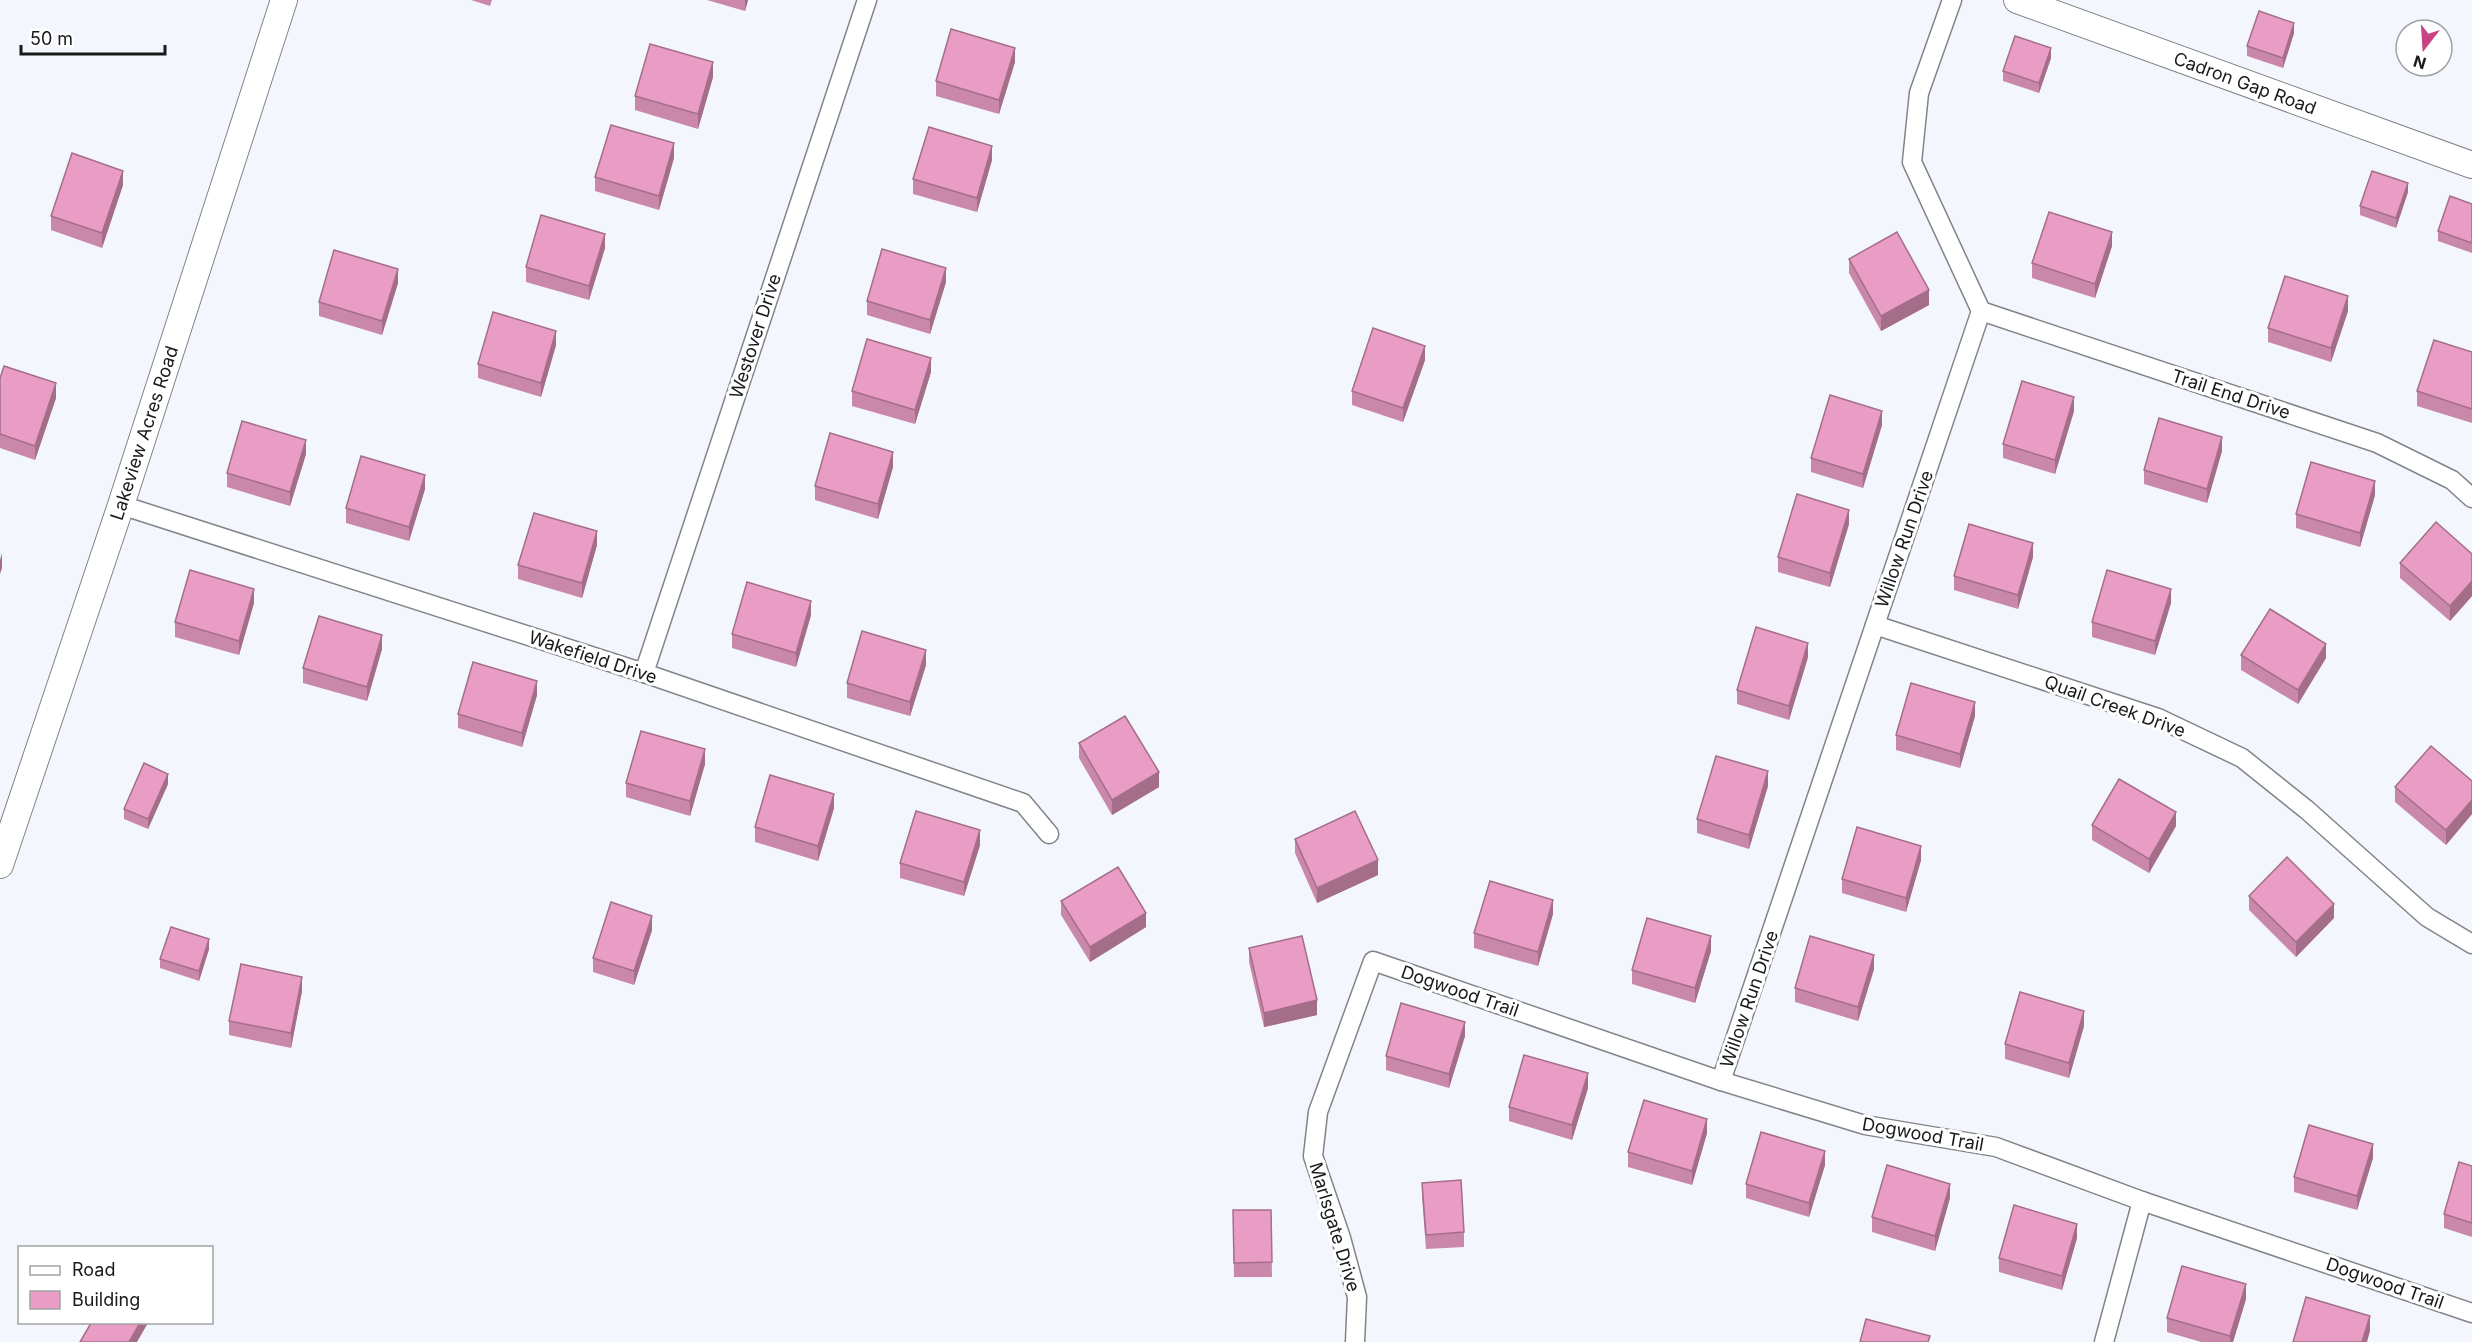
<svg xmlns="http://www.w3.org/2000/svg" width="2472" height="1342" viewBox="0 0 2472 1342" font-family="Inter,sans-serif">
<style>
.lines{fill:none;stroke-linecap:round;stroke-linejoin:round}
.street-casing{stroke:#818489;stroke-width:21}
.secondary-casing{stroke:#818489;stroke-width:28}
.street{stroke:#fff;stroke-width:18}
.secondary{stroke:#fff;stroke-width:26}
.wall{fill:#c987a9}
.shaded-wall{fill:#a46e89}
.building{fill:#ea9dc4;stroke:#a46e89;stroke-width:1.5}
.labels{text-anchor:middle;dominant-baseline:central;stroke-width:6;stroke-linejoin:round;paint-order:stroke}
.street-label{font-size:18px;fill:#18191b;stroke:#fff}
</style>
<rect width="100%" height="100%" fill="#f3f7fd"/>
<g class="lines">
<defs>
<g id="street">
<path d="M1981,311l396,132 75,37 20,18"/>
<path d="M121,505l523,168 379,130 26,31"/>
<path d="M1875,625l283,93 84,40 65,52 120,107 45,27"/>
<path d="M644,673l223,-673"/>
<path d="M1721,1081l260,-770 -69,-149 7,-69 33,-93"/>
<path d="M1355,1342l2,-45 -16,-59 -28,-82 5,-44 55,-151 348,120 144,44 131,22 146,54 330,112"/>
<path d="M2104,1342l38,-141"/>
</g>
<g id="secondary">
<path d="M2017,0l455,165"/>
<path d="M0,865l121,-360 163,-505"/>
</g>
</defs>
<use href="#street" class="street-casing"/>
<use href="#secondary" class="secondary-casing"/>
<use href="#street" class="street"/>
<use href="#secondary" class="secondary"/>
</g>
<g class="wall">
<path d="M471,0h21l-2,6z"/>
<path d="M707,0h41l-3,11z"/>
<path d="M2294,33l-11,35 -36,-12v-10z"/>
<path d="M2051,58l-12,35 -36,-12v-10z"/>
<path d="M1015,62l-16,52 -63,-18v-15z"/>
<path d="M713,77l-15,52 -63,-19v-14z"/>
<path d="M674,158l-15,52 -64,-19v-14z"/>
<path d="M992,160l-15,52 -64,-18v-15z"/>
<path d="M123,185l-21,63 -51,-18v-14z"/>
<path d="M2408,192l-12,36 -36,-13v-9z"/>
<path d="M2472,204v49l-34,-12v-10z"/>
<path d="M2112,246l-17,52 -63,-20v-15z"/>
<path d="M605,248l-16,52 -63,-18v-15z"/>
<path d="M1849,259l80,46 -48,26 -32,-58z"/>
<path d="M946,282l-16,52 -63,-19v-14z"/>
<path d="M398,283l-16,52 -63,-19v-14z"/>
<path d="M2348,311l-17,51 -63,-20v-14z"/>
<path d="M556,345l-15,52 -63,-19v-14z"/>
<path d="M2472,352v71l-55,-17v-15z"/>
<path d="M1425,360l-22,62 -51,-17v-14z"/>
<path d="M931,372l-16,52 -63,-18v-15z"/>
<path d="M0,378l56,20 -21,62 -35,-12z"/>
<path d="M2074,411l-19,63 -52,-16v-14z"/>
<path d="M1882,425l-19,63 -52,-16v-14z"/>
<path d="M2222,451l-15,52 -63,-19v-14z"/>
<path d="M306,454l-16,52 -63,-19v-14z"/>
<path d="M893,467l-15,52 -63,-19v-14z"/>
<path d="M425,489l-16,52 -63,-18v-15z"/>
<path d="M2375,495l-15,52 -64,-19v-14z"/>
<path d="M1849,524l-19,63 -52,-15v-15z"/>
<path d="M597,545l-15,53 -64,-19v-14z"/>
<path d="M2472,554v42l-22,25 -50,-43v-15z"/>
<path d="M2033,557l-15,52 -64,-19v-14z"/>
<path d="M254,603l-15,52 -64,-18v-15z"/>
<path d="M2171,603l-16,52 -63,-18v-15z"/>
<path d="M811,615l-15,52 -64,-19v-14z"/>
<path d="M382,649l-15,52 -64,-18v-15z"/>
<path d="M2241,655l85,3 -28,46 -57,-34z"/>
<path d="M1808,657l-19,63 -52,-16v-14z"/>
<path d="M926,665l-16,51 -63,-18v-15z"/>
<path d="M537,695l-15,52 -64,-19v-14z"/>
<path d="M1975,716l-15,52 -64,-18v-15z"/>
<path d="M1079,743l80,44 -47,28 -33,-57z"/>
<path d="M705,764l-15,52 -64,-19v-14z"/>
<path d="M2472,781v33l-26,31 -51,-43v-15z"/>
<path d="M168,784l-20,45 -24,-10v-10z"/>
<path d="M1768,786l-19,63 -52,-16v-14z"/>
<path d="M834,808l-16,53 -63,-19v-15z"/>
<path d="M2092,825l84,1 -27,47 -57,-33z"/>
<path d="M1295,839l83,36 -61,28 -22,-50z"/>
<path d="M980,845l-16,51 -64,-18v-15z"/>
<path d="M1921,860l-15,52 -64,-19v-14z"/>
<path d="M2249,896l85,22 -38,39 -47,-47z"/>
<path d="M1061,901l85,26 -56,35 -29,-47z"/>
<path d="M1553,914l-15,52 -64,-18v-15z"/>
<path d="M652,930l-18,55 -41,-13v-14z"/>
<path d="M1249,948l68,67 -53,12 -15,-65z"/>
<path d="M209,949l-10,32 -39,-13v-9z"/>
<path d="M1711,951l-16,52 -63,-19v-14z"/>
<path d="M1874,969l-16,52 -63,-19v-14z"/>
<path d="M302,991l-11,57 -62,-13v-14z"/>
<path d="M2084,1026l-15,52 -64,-19v-15z"/>
<path d="M1465,1036l-16,52 -63,-18v-14z"/>
<path d="M1588,1088l-16,52 -63,-19v-14z"/>
<path d="M1707,1133l-15,52 -64,-18v-15z"/>
<path d="M2373,1158l-16,52 -63,-18v-15z"/>
<path d="M1825,1165l-16,52 -63,-19v-14z"/>
<path d="M2472,1166v71l-28,-9v-14z"/>
<path d="M1422,1183l42,49v15l-38,2 -4,-52z"/>
<path d="M1950,1198l-15,53 -63,-19v-15z"/>
<path d="M1233,1210h38l1,67h-38z"/>
<path d="M2077,1238l-15,52 -63,-18v-14z"/>
<path d="M2246,1299l-13,43h-32l-34,-10v-14z"/>
</g>
<g class="shaded-wall">
<path d="M745,0h3l-3,11z"/>
<path d="M2294,23v10l-11,35v-10z"/>
<path d="M1015,48v14l-16,52v-14z"/>
<path d="M2051,48v10l-12,35v-10z"/>
<path d="M713,62v15l-15,52v-15z"/>
<path d="M674,143v15l-15,52v-14z"/>
<path d="M992,146v14l-15,52v-14z"/>
<path d="M123,171v14l-21,63v-15z"/>
<path d="M2408,183v9l-12,36v-10z"/>
<path d="M2112,232v14l-17,52v-14z"/>
<path d="M605,234v14l-16,52v-14z"/>
<path d="M946,268v14l-16,52v-14z"/>
<path d="M398,269v14l-16,52v-14z"/>
<path d="M1929,290v15l-48,26v-15z"/>
<path d="M2348,296v15l-17,51v-14z"/>
<path d="M556,331v14l-15,52v-14z"/>
<path d="M1425,346v14l-22,62v-14z"/>
<path d="M931,358v14l-16,52v-14z"/>
<path d="M56,383v15l-21,62v-14z"/>
<path d="M2074,397v14l-19,63v-14z"/>
<path d="M1882,411v14l-19,63v-14z"/>
<path d="M2222,437v14l-15,52v-14z"/>
<path d="M306,440v14l-16,52v-14z"/>
<path d="M893,452v15l-15,52v-15z"/>
<path d="M425,475v14l-16,52v-14z"/>
<path d="M2375,481v14l-15,52v-14z"/>
<path d="M1849,510v14l-19,63v-14z"/>
<path d="M597,531v14l-15,53v-15z"/>
<path d="M2033,543v14l-15,52v-14z"/>
<path d="M2,553v15l-2,6v-14z"/>
<path d="M2472,581v15l-22,25v-15z"/>
<path d="M254,589v14l-15,52v-14z"/>
<path d="M2171,589v14l-16,52v-14z"/>
<path d="M811,601v14l-15,52v-14z"/>
<path d="M382,635v14l-15,52v-14z"/>
<path d="M1808,643v14l-19,63v-14z"/>
<path d="M2326,644v14l-28,46v-14z"/>
<path d="M926,650v15l-16,51v-14z"/>
<path d="M537,681v14l-15,52v-14z"/>
<path d="M1975,702v14l-15,52v-14z"/>
<path d="M705,749v15l-15,52v-15z"/>
<path d="M1768,771v15l-19,63v-14z"/>
<path d="M1159,772v15l-47,28v-15z"/>
<path d="M168,774v10l-20,45v-10z"/>
<path d="M834,794v14l-16,53v-15z"/>
<path d="M2472,800v14l-26,31v-15z"/>
<path d="M2176,812v14l-27,47v-14z"/>
<path d="M980,830v15l-16,51v-14z"/>
<path d="M1921,846v14l-15,52v-14z"/>
<path d="M1378,860v15l-61,28v-15z"/>
<path d="M1553,900v14l-15,52v-14z"/>
<path d="M2334,904v14l-38,39v-15z"/>
<path d="M1146,913v14l-56,35v-15z"/>
<path d="M652,916v14l-18,55v-14z"/>
<path d="M1711,936v15l-16,52v-15z"/>
<path d="M209,939v10l-10,32v-10z"/>
<path d="M1874,955v14l-16,52v-14z"/>
<path d="M302,977v14l-11,57v-15z"/>
<path d="M1317,1000v15l-53,12v-14z"/>
<path d="M2084,1011v15l-15,52v-15z"/>
<path d="M1465,1022v14l-16,52v-14z"/>
<path d="M1588,1073v15l-16,52v-15z"/>
<path d="M1707,1119v14l-15,52v-14z"/>
<path d="M2373,1144v14l-16,52v-14z"/>
<path d="M1825,1151v14l-16,52v-14z"/>
<path d="M1950,1184v14l-15,53v-15z"/>
<path d="M2077,1224v14l-15,52v-14z"/>
<path d="M2246,1284v15l-13,43h-3v-6z"/>
<path d="M2370,1316v15l-3,11h-5z"/>
<path d="M140,1323h8l-11,19h-8z"/>
</g>
<g class="building">
<path d="M2259,11l35,12 -11,35 -36,-12z"/>
<path d="M951,29l64,19 -16,52 -63,-19z"/>
<path d="M2015,36l36,12 -12,35 -36,-12z"/>
<path d="M650,44l63,18 -15,52 -63,-18z"/>
<path d="M611,125l63,18 -15,53 -64,-19z"/>
<path d="M929,127l63,19 -15,52 -64,-19z"/>
<path d="M72,153l51,18 -21,62 -51,-17z"/>
<path d="M2372,171l36,12 -12,35 -36,-12z"/>
<path d="M2450,196l22,8v39l-34,-12z"/>
<path d="M2049,212l63,20 -17,52 -63,-21z"/>
<path d="M541,215l64,19 -16,52 -63,-19z"/>
<path d="M1897,232l32,58 -48,26 -32,-57z"/>
<path d="M882,249l64,19 -16,52 -63,-19z"/>
<path d="M334,250l64,19 -16,52 -63,-19z"/>
<path d="M2285,276l63,20 -17,52 -63,-20z"/>
<path d="M493,312l63,19 -15,52 -63,-19z"/>
<path d="M1373,328l52,18 -22,62 -51,-17z"/>
<path d="M867,339l64,19 -16,52 -63,-19z"/>
<path d="M2434,340l38,12v57l-55,-18z"/>
<path d="M4,366l52,17 -21,63 -35,-12v-56z"/>
<path d="M2022,381l52,16 -19,63 -52,-16z"/>
<path d="M1830,395l52,16 -19,63 -52,-16z"/>
<path d="M2159,418l63,19 -15,52 -63,-19z"/>
<path d="M242,421l64,19 -16,52 -63,-19z"/>
<path d="M830,433l63,19 -15,52 -63,-18z"/>
<path d="M361,456l64,19 -16,52 -63,-19z"/>
<path d="M2311,462l64,19 -15,52 -64,-19z"/>
<path d="M1797,494l52,16 -19,63 -52,-16z"/>
<path d="M534,513l63,18 -15,52 -64,-18z"/>
<path d="M2436,522l36,32v27l-22,25 -50,-43z"/>
<path d="M1969,524l64,19 -15,52 -64,-19z"/>
<path d="M190,570l64,19 -15,52 -64,-19z"/>
<path d="M2107,570l64,19 -16,52 -63,-19z"/>
<path d="M747,582l64,19 -15,52 -64,-19z"/>
<path d="M2270,609l56,35 -28,46 -57,-35z"/>
<path d="M319,616l63,19 -15,52 -64,-19z"/>
<path d="M1756,627l52,16 -19,63 -52,-16z"/>
<path d="M862,631l64,19 -16,52 -63,-19z"/>
<path d="M473,662l64,19 -15,52 -64,-19z"/>
<path d="M1911,683l64,19 -15,52 -64,-19z"/>
<path d="M1125,716l34,56 -47,28 -33,-57z"/>
<path d="M641,731l64,18 -15,52 -64,-18z"/>
<path d="M2431,746l41,35v19l-26,30 -51,-43z"/>
<path d="M1716,756l52,15 -19,64 -52,-16z"/>
<path d="M144,763l24,11 -20,45 -24,-10z"/>
<path d="M770,775l64,19 -16,52 -63,-19z"/>
<path d="M2119,779l57,33 -27,47 -57,-34z"/>
<path d="M916,811l64,19 -16,52 -64,-19z"/>
<path d="M1355,811l23,49 -61,28 -22,-49z"/>
<path d="M1857,827l64,19 -15,52 -64,-19z"/>
<path d="M2287,857l47,47 -38,38 -47,-46z"/>
<path d="M1118,867l28,46 -56,34 -29,-46z"/>
<path d="M1490,881l63,19 -15,52 -64,-19z"/>
<path d="M611,902l41,14 -18,55 -41,-13z"/>
<path d="M1647,918l64,18 -16,52 -63,-18z"/>
<path d="M171,927l38,12 -10,32 -39,-12z"/>
<path d="M1302,936l15,64 -53,13 -15,-65z"/>
<path d="M1810,936l64,19 -16,52 -63,-19z"/>
<path d="M241,964l61,13 -11,56 -62,-12z"/>
<path d="M2020,992l64,19 -15,52 -64,-19z"/>
<path d="M1401,1003l64,19 -16,52 -63,-18z"/>
<path d="M1524,1055l64,18 -16,52 -63,-18z"/>
<path d="M1644,1100l63,19 -15,52 -64,-19z"/>
<path d="M2309,1125l64,19 -16,52 -63,-19z"/>
<path d="M1761,1132l64,19 -16,52 -63,-19z"/>
<path d="M2459,1162l13,4v57l-28,-9z"/>
<path d="M1887,1165l63,19 -15,52 -63,-19z"/>
<path d="M1461,1180l3,52 -38,3 -4,-52z"/>
<path d="M2014,1205l63,19 -15,52 -63,-18z"/>
<path d="M1233,1210h38l1,52 -38,1z"/>
<path d="M2182,1266l64,18 -16,52 -63,-18z"/>
<path d="M2306,1297l64,19 -8,26h-69z"/>
<path d="M1866,1319l64,17 -2,6h-68z"/>
<path d="M91,1323h49l-11,19h-49z"/>
</g>
<g class="labels">
<g class="street-label">
<text transform="translate(2245 83) rotate(20)">Cadron Gap Road</text>
<text transform="translate(755 336) rotate(-72)">Westover Drive</text>
<text transform="translate(2231 394) rotate(18)">Trail End Drive</text>
<text transform="translate(144 433) rotate(-72)">Lakeview Acres Road</text>
<text transform="translate(1904 539) rotate(-71)">Willow Run Drive</text>
<text transform="translate(593 657) rotate(18)">Wakefield Drive</text>
<text transform="translate(2115 706) rotate(20)">Quail Creek Drive</text>
<text transform="translate(1460 991) rotate(19)">Dogwood Trail</text>
<text transform="translate(1749 999) rotate(-71)">Willow Run Drive</text>
<text transform="translate(1923 1134) rotate(10)">Dogwood Trail</text>
<text transform="translate(1335 1227) rotate(73)">Marlsgate Drive</text>
<text transform="translate(2385 1283) rotate(19)">Dogwood Trail</text>
</g>
</g>
<rect x="18" y="1246" width="195" height="78" fill="#ffffff" stroke="#a3a3a4" stroke-width="1.5"/>
<rect x="30" y="1266" width="30" height="9" fill="#ffffff" stroke="#a3a3a4" stroke-width="1.5"/>
<text x="72" y="1276" font-size="18" fill="#18191b">Road</text>
<rect x="30" y="1291" width="30" height="18" fill="#ea9dc4" stroke="#a3a3a4" stroke-width="1.5"/>
<text x="72" y="1306" font-size="18" fill="#18191b">Building</text>
<g transform="translate(2424 48) rotate(197)"><circle r="28" fill="#ffffff" stroke="#a3a3a4" stroke-width="1.5"/>
<path d="M0-4.5L10 22L0 15L-10 22Z" fill="#c94384"/>
<text y="-9" font-size="16" font-weight="bold" text-anchor="middle" fill="#18191b">N</text>
</g>
<path d="M21 45v9h144v-9" fill="none" stroke="#18191b" stroke-width="3"/>
<text x="30" y="45" font-size="18" fill="#18191b" stroke="#ffffff" stroke-width="4.5" paint-order="stroke">50 m</text>
</svg>
